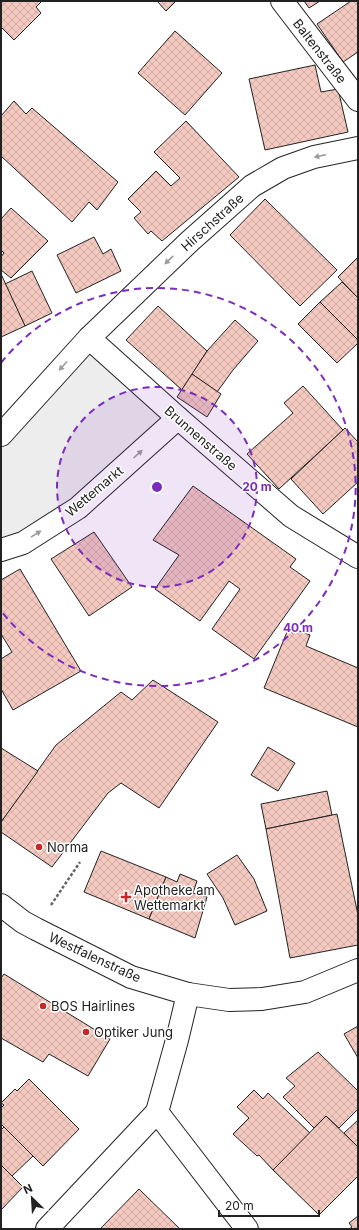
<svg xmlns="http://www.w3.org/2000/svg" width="359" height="1230" viewBox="0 0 359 1230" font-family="Inter,sans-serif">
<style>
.parking{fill:#ededed;stroke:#6f6f6f}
.building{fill:url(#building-cross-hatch);stroke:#222}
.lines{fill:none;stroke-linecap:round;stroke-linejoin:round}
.minor-casing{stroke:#222;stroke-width:24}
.major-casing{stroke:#222;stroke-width:24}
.path{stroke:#646464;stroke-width:2.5;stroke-dasharray:3 2;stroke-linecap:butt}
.minor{stroke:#fff;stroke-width:22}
.major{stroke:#fff;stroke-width:22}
.oneway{fill:#9c9c9c}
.ring{fill:none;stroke:#7b2cbf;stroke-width:2;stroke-dasharray:7 5}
.poi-dot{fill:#c62828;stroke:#fff;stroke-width:1.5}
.labels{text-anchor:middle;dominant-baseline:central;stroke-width:3;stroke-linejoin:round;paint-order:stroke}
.street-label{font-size:13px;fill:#222;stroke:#fff}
.poi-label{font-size:13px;fill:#222;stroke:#fff;text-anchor:start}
.centre{fill:#7b2cbf;stroke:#fff;stroke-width:2}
.ring-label{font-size:12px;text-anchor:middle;font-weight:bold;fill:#7b2cbf;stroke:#fff;stroke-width:3;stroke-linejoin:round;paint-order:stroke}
</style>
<defs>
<pattern id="building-cross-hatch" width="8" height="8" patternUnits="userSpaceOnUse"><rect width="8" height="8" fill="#f3c9c0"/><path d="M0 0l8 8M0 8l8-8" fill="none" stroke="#d0aca5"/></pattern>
</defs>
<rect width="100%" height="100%" fill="#fff"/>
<path class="parking" d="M89,338l89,80 -100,90 -77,42v-115z"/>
<g class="building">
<path d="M1,1h41l-6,6 5,6 -27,27 -13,-13z"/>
<path d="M157,1h19l-10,10z"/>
<path d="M304,1h16l-11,7z"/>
<path d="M351,1h7v51l-15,10 -26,-38z"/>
<path d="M175,31l47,42 -37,42 -47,-42z"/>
<path d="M315,65l6,27 17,-3 10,43 -83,18 -16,-71z"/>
<path d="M14,101l12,13 6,-6 86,74 -21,28 -8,-8 -17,20 -71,-66v-40z"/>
<path d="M186,121l53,56 -77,64 -11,-10 -3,3 -14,-16 7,-6 -13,-13 28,-28 15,15 9,-8 -26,-26z"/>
<path d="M265,199l72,71 -37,36 -70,-71z"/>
<path d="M11,208l37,33 -37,37 -10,-8v-13l3,-4 -3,-3v-31z"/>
<path d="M94,237l9,17 8,-5 10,22 -45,22 -19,-38z"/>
<path d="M358,257v41l-20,-21z"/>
<path d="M32,271l20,42 -27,13 -20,-42z"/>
<path d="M1,274l24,52 -24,11z"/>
<path d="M342,282l16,16v42l-38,-38z"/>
<path d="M320,302l38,38v3l-21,20 -39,-39z"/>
<path d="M158,306l49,45 -25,39 -56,-50z"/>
<path d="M235,320l23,21 -25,29 -16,22 -25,-18 15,-23z"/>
<path d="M192,374l29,20 -14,23 -30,-20z"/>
<path d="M303,386l40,44 -64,59 -32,-35 46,-41 -9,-10z"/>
<path d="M345,428l13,14v40l-35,32 -32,-35z"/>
<path d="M193,486l103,73 -6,8 20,14 -56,78 -42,-30 28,-40 -11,-8 -29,40 -45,-32 24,-34 -26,-15z"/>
<path d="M94,532l38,55 -43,29 -38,-57z"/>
<path d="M20,569l61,102 -68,39 -12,-21v-30l11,-7 -11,-18v-54z"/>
<path d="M289,627l21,8 -4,11 52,22v59l-94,-39z"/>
<path d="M153,680l65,42 -59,86 -38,-25 -13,10 -56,74 -51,-35v-10l55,-77 65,-53 11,8z"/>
<path d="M268,747l27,16 -17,28 -27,-16z"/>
<path d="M1,748l37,23 -37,51z"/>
<path d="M327,791l5,24 -66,14 -5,-25z"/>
<path d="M337,814l21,101v30l-68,13 -24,-129z"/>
<path d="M101,851l65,26 -17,42 -65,-27z"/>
<path d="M237,855l17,24 13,32 -32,14 -12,-27 -16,-24z"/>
<path d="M180,874l17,7 -4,12 14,4 -12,41 -46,-19 17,-42 11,5z"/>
<path d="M4,974l106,65 -22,37 -39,-22 -6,8 -42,-24v-60z"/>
<path d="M358,1026v32l-14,-24z"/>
<path d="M318,1052l40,39v18l-19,19 -13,-12 -12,12 -31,-31 12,-11 -9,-8z"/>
<path d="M29,1079l50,50 -36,37 -42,-42v-16l3,-3 -3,-2 14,-14 2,2z"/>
<path d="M254,1090l9,9 5,-6 42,40 -37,37 -14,-15 -2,1 -24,-22 16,-16 -12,-11z"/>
<path d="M326,1116l32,31v29l-39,39 -46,-45z"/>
<path d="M358,1120v27l-14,-14z"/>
<path d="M4,1127l29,29 -21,20 -11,-11v-35z"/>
<path d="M1,1165l22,22 -22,23z"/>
<path d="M139,1189l41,40h-80z"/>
<path d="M358,1216v13h-9l3,-2 -3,-4z"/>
</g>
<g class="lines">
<defs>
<g id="minor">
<path d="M282,1l76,99"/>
<path d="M89,338l89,80 113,98 67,41"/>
<path d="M1,435l88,-97 101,-97 62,-55 31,-18 31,-11 44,-9"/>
<path d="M1,550l22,-7 55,-35 100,-90"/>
<path d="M157,1112l90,117"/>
<path d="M47,1229l110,-117 20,-72 11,-46"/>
</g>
<path id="major" d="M1,905l22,17 13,7 95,48 57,17 41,6 33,-1 43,-7 53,-22"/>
</defs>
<use href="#minor" class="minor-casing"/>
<use href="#major" class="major-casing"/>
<path class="path" d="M51,905l29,-43"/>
<use href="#minor" class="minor"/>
<use href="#major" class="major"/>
</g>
<defs><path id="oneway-solid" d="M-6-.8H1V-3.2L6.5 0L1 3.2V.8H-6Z"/></defs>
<g class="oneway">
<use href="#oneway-solid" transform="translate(320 156) rotate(167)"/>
<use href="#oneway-solid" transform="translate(169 260) rotate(137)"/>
<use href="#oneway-solid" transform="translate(63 366) rotate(132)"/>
<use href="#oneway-solid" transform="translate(138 454) rotate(-42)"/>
<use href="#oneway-solid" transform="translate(36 534) rotate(-32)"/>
</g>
<circle cx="157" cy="487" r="100" fill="#7b2cbf" fill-opacity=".12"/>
<g class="ring">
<circle cx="157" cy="487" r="100"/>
<path d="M1 363A199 199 0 1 1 1 611"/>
</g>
<g class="poi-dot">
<circle cx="39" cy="847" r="4"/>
<path d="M124 891h4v4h4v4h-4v4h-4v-4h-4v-4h4z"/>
<circle cx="43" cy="1006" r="4"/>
<circle cx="86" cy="1032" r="4"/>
</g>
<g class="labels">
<g class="street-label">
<text transform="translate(320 51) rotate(52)">Baltenstraße</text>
<text transform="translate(212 222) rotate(-42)">Hirschstraße</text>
<text transform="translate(201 438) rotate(41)">Brunnenstraße</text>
<text transform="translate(94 491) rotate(-40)">Wettemarkt</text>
<text transform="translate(95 957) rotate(25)">Westfalenstraße</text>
</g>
<g class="poi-label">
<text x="47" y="847">Norma</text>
<text x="134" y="890">Apotheke am<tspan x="134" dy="15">Wettemarkt</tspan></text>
<text x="51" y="1006">BOS Hairlines</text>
<text x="94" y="1032">Optiker Jung</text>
</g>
</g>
<circle cx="157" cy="487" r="6" class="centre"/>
<g class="ring-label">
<text x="257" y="491">20 m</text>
<text x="298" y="632">40 m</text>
</g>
<rect width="359" height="1230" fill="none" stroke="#222222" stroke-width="4"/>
<g transform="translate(32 1198) rotate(335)" stroke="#ffffff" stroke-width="3" paint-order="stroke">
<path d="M0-3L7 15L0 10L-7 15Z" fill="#222222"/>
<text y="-6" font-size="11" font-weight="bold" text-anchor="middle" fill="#222222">N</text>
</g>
<path d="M219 1210v6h100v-6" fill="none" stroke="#222222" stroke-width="2"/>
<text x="225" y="1210" font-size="12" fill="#222222" stroke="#ffffff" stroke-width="3" paint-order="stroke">20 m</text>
</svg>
